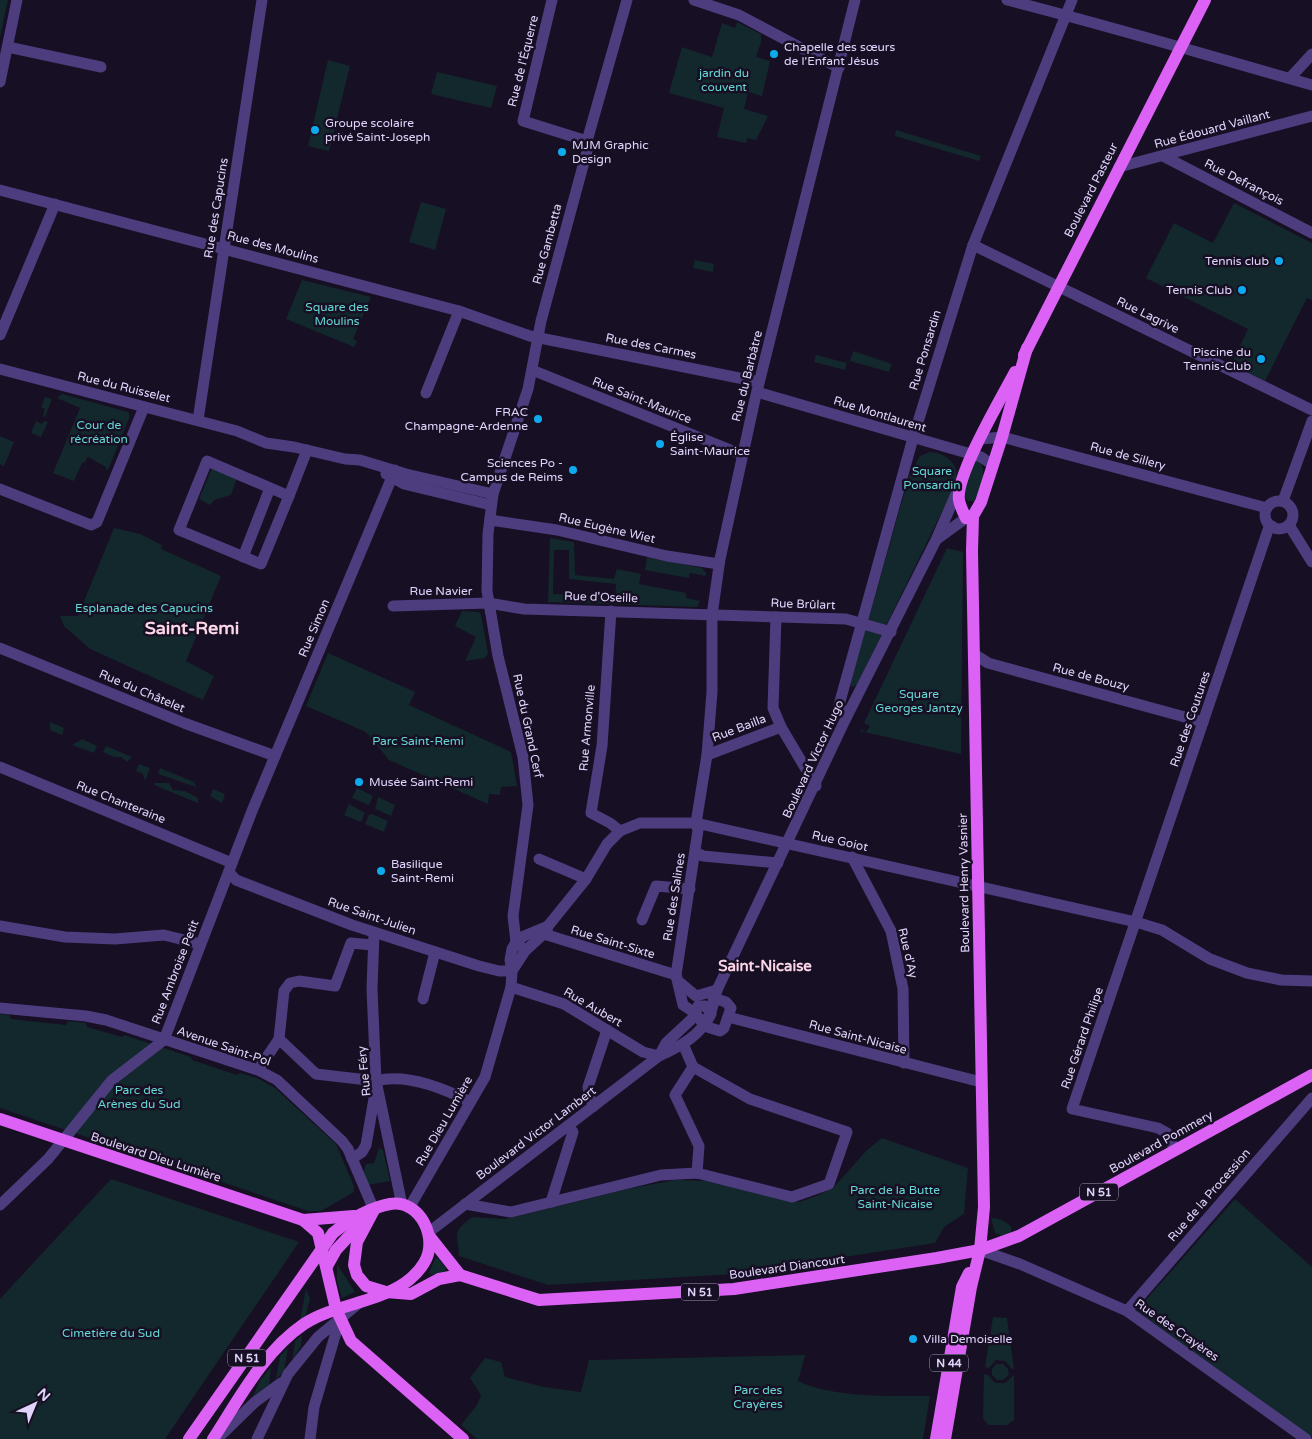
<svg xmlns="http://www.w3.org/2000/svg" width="1312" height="1439" viewBox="0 0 1312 1439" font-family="'Varela Round',sans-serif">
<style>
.green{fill:#13282c;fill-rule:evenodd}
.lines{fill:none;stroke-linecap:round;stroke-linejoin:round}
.minor{stroke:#4d3d7f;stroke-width:11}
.major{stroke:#dc62f5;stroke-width:12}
.poi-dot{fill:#0eaaee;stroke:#170f23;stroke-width:2}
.labels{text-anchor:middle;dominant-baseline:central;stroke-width:5;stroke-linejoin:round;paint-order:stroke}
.shield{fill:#170f23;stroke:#a499bb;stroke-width:1}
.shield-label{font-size:11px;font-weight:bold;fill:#e1d4fc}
.poi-label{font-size:12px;fill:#e1d4fc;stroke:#170f23;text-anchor:start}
.street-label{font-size:12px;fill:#e1d4fc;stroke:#170f23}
.park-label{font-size:12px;fill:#64d8d3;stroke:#170f23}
.quarter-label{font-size:15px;font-weight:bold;fill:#fcd6e7;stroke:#170f23}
.district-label{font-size:18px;font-weight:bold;fill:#fcd6e7;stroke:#170f23}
</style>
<rect width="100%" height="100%" fill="#170f23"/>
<g class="green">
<path d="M0,0h8l-8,37z"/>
<path d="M737,22l24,12v8l-5,15 14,4 -8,35 -14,-4 -4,17 24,7 -12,24 -9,-2 -1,5 -29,-6 7,-29 -55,-15 13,-46 30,10 10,-34 13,5z"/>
<path d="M328,60l22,6 -21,85 -21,-5z"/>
<path d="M437,72l60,14 -6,22 -60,-14z"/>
<path d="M896,130l85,26 -2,5 -84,-25z"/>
<path d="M421,202l25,7 -11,41 -26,-8z"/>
<path d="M1234,203l78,40v57l-5,-2 -42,83 -34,-16 17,-36 -102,-51 28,-55 39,20z"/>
<path d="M695,260l19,4 -1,8 -20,-4z"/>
<path d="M302,280l69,17 -18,42 4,2 -3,6 -68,-28z"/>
<path d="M853,351l39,13 -3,8 -39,-11z"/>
<path d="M816,355l31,8 -2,7 -31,-8z"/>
<path d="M62,394l66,18 2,4 -22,54 -2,-1v-2l-18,-10 -4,6h-2l-8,18 -21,-8 27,-65 -23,-10z"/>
<path d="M45,397l7,2 -7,18 -2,-1 2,-7 -4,-2z"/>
<path d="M36,421l6,3 2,-3 4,1 -7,15 -10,-4z"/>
<path d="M0,436l14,6 -10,24 -4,-2z"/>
<path d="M930,452c19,1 31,15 25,33l-98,200 -5,2 -2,-3 60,-211 10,-17z"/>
<path d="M977,460l3,1c7,13 1,28 -5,40h-7c-12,-11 3,-30 9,-41z"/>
<path d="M212,468l25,10 -6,17 -17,5 -4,5 -11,-6z"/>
<path d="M114,528l26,6 22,11 -1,4 60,27 -35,85 28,15 -11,24 -113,-51 -26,-23 -4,-10h18z"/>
<path d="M550,538l24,4 1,33 39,4 3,-10 24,5 -2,10 47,9v5l14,3 -3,6 -149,-5zM554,550h15v29l47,5 -1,15 -23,-1v-3l-39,-1z"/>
<path d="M947,548l16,4 -2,202 -101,-23 1,-2 5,3 4,-6 -6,-3z"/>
<path d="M647,557l55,11 4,5v3l-16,-3 -1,5 -44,-8z"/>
<path d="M462,611l17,1 2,3 7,38 -3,5 -20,3 11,-24 -21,-11z"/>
<path d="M328,653l87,39 -6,13 102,47 6,34 -16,1 -1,8 -11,-1 -1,10 -99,-44 -23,-28 -60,-26z"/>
<path d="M50,722l14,6 -2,7 -12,-5z"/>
<path d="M82,739l15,7 -3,7 -22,-8z"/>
<path d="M106,746l26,11 -5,5 -6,-5h-7l-11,-5z"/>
<path d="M139,764l11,4 -5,13 -2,-7 -7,-3z"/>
<path d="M160,768l34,14 2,5 -38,-13z"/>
<path d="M155,783h14l4,7 12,1 13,7v5l-44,-18z"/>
<path d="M357,788l16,8 -4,9 -17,-7z"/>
<path d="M213,789l12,5 -3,9 -12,-7z"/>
<path d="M378,797l17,8 -4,11 -16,-7z"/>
<path d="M349,804l16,9 -4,9 -17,-7z"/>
<path d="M372,814l16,7 -4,11 -19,-8 4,-9z"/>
<path d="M0,1014l9,1 2,4 55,6 2,-4 18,2 1,4 35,10 2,-2 67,22 1,3 45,15 3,-2 17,5 18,10 61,56 18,42v6l-33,19h-13l-308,-103z"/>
<path d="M882,1138l86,30 -4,46 -20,13 -9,16 -201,31 -186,11 -89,-29c-1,-24 -8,-23 13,-39l32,2 14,-3 114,-28 43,-8 31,1 93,21 20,-7 15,-8 33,-37z"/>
<path d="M379,1148l4,2 7,31 -22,4 -5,-12 3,-9 8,-1z"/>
<path d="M111,1179l188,63 -134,197h-165v-140z"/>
<path d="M1235,1199l77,68v170l-176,-126z"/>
<path d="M991,1218c8,0 15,3 20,9v6l-9,3 -7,-3z"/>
<path d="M438,1258l8,10 -1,3 -13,4 -3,-2 6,-14z"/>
<path d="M337,1264l18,28 -13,6 -5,-17z"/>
<path d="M306,1289l4,9 -4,17 -6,5z"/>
<path d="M993,1317l14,1 7,51h-2l-7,-8 -9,-1 -7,8 -4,-1z"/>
<path d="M302,1335l-1,11 -9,15 3,-20z"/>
<path d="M288,1348l-4,23 -8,8 4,-23z"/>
<path d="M805,1355l-7,26c35,17 93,15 132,15l-7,43h-446l-16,-14 16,-20 4,-10 -11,-17 15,-20 16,4 4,15 39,10 37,5 8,-32z"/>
<path d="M996,1364h7l5,5 1,6 -6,5h-6l-5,-5v-6z"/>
<path d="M271,1367l-2,18 -16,12 6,-15z"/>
<path d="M984,1374l4,1 7,8h10l9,-8v45l-7,5h-19l-5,-7z"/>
</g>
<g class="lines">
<g class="minor">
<path d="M552,0l-29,121 64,20"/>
<path d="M694,0l45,15 100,53"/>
<path d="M1007,0c103,26 203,56 305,85"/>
<path d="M8,47l93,20"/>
<path d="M1290,78l22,-24"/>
<path d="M0,82l17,-82"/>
<path d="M1163,156l149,77"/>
<path d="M1119,167l193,-51"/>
<path d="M0,190l459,121 71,25 229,46"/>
<path d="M973,245l339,165"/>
<path d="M0,335l55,-131"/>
<path d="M0,369l237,62 29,12 28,4 51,12 15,1 46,14 87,20"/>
<path d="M532,370l211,85"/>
<path d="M757,392l224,65 12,8"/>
<path d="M426,393l33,-82"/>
<path d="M198,420l64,-420"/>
<path d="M981,439l21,-2 265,71"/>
<path d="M207,461l82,35 -28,68 -82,-34z"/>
<path d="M386,474l18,10 87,21"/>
<path d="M0,489l91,36 6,-3 47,-115"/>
<path d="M289,496l18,-46"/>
<path d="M1283,501l29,-80"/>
<circle cx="1279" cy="515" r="14"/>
<path d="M490,520l67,10 110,26 52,8"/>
<path d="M1289,525l23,37"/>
<path d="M937,539l29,-21"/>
<path d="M243,557l27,-69"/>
<path d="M393,606l95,-3 36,6 322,10 45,13"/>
<path d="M611,611l-9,135 -11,67 19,10 10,8"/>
<path d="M776,617l-3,91 8,19 35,59"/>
<path d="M0,648l184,75 91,33"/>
<path d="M974,654l14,9 215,59"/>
<path d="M846,718l-7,-13 74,-267 60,-193 99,-245"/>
<path d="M707,755l74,-28"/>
<path d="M0,767l232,96"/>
<path d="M695,852l8,4 75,7"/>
<path d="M852,857l39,74 12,58 1,74"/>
<path d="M539,859l47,20"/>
<path d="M229,872l7,8 116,45 127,41 20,5h13"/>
<path d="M642,920l14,-34 34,3"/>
<path d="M0,926l65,11 50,2 49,-4 36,9"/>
<path d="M374,933l-2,56 4,92 26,124"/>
<path d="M544,934l132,41"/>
<path d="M525,951l-9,-9 -3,-26 15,-111 -5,-48 -25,-101 -11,-65 1,-57 5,-40 35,-105 13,-68 46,-170v-10l40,-141"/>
<path d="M512,971l13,-20 22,-20 1,-5 38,-47 21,-35 13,-13 20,-8h56l440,99 26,8 48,29 37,14 34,7 31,1"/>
<path d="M676,976l2,5 18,15 21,-6"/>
<path d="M511,987l53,17 79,48 16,4"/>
<path d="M423,999l12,-47"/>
<path d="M0,1008l86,8 20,4 152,50 19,10 65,61 6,8 26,61"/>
<path d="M711,1012l6,-22 129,-272 90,-178 23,-53"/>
<path d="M695,1013l-12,-8 -7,-30 22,-145 -2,-7 11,-68 5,-63v-77l8,-56 35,-160 100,-399"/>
<path d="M728,1017l253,65"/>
<path d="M704,1026l16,5 4,-3 7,-20 -5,-6 -13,-4"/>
<path d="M279,1039l37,35 60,7c31,-8 67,7 94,21"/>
<path d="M683,1044l10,23"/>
<path d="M659,1056l7,-13 29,-27"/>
<path d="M693,1067l-18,28 24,51 -2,27"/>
<path d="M258,1070l21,-31 5,-48 6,-8 9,-2 36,5 16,-43 21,2"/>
<path d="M594,1106l-5,-10 -1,-9 19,-57"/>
<path d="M1175,1150l-8,-17 -9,-5 -86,-19 196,-579 4,-4"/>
<path d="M352,1159l10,-7 4,-7 9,-52"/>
<path d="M551,1202l22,-70 -5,-6"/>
<path d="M465,1204l46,8 150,-37 36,-2 95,24 37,-13 18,-52 -97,-33 -57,-32"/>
<path d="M0,1205l48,-46 64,-79 52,-40 88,-229 143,-341"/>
<path d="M409,1208l76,-131 26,-90 1,-16 -2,-11 2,-11 4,-7 8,-6 24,-10"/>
<path d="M429,1232l230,-176c22,-10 41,-20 52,-42l-5,-8h-8l-3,7 6,8 7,-3"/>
<path d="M980,1250l40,14 107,47 179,128"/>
<path d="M1127,1311l185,-213"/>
<path d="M217,1439l38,-37 26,-19"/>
<path d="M257,1439l31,-65 30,-37 41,-34"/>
<path d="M310,1439l4,-32 26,-88"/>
</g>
<g class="major">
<path d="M1024,355l181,-355"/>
<path d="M973,516l-7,2c-3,-6 -6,-12 -7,-18 -4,-24 43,-103 56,-128"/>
<path d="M0,1119l303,101 51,-4"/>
<path d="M374,1210l-17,32 -3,23 3,10 9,11 20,6 25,2 28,-15 21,-4 79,25 195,-11 203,-31 43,-8 39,-14 293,-161"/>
<path d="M303,1220l15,13 18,76 15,32 112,98"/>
<path d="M430,1237l30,38"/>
<path d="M327,1266l9,-16 26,-28"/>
<path d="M189,1439l144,-206c16,-13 37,-25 57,-29 31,-5 49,36 34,59 -24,40 -84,37 -120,61 -40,27 -65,75 -91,115"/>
<path d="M936,1439l26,-152 7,-14"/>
<path d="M945,1439l26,-152 9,-37 4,-43 -12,-656 1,-35 8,-14 21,-65 25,-89"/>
</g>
</g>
<g class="poi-dot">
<circle cx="774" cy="54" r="5"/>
<circle cx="315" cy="130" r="5"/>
<circle cx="562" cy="152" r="5"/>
<circle cx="1279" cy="261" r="5"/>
<circle cx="1242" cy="290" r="5"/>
<circle cx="1261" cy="359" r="5"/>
<circle cx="538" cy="419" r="5"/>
<circle cx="660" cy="444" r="5"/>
<circle cx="573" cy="470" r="5"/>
<circle cx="359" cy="782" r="5"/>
<circle cx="381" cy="871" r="5"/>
<circle cx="913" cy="1339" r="5"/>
</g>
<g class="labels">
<g class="shield">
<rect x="1080" y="1183.5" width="38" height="17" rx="4"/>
<rect x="681" y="1283.5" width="38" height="17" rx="4"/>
<rect x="228" y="1349.5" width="38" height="17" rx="4"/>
<rect x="930" y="1354.5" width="38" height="17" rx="4"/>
</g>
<g class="shield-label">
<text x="1099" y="1192">N 51</text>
<text x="700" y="1292">N 51</text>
<text x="247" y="1358">N 51</text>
<text x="949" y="1363">N 44</text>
</g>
<g class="poi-label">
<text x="784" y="47">Chapelle des sœurs<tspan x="784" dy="14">de l'Enfant Jésus</tspan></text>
<text x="325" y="123">Groupe scolaire<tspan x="325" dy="14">privé Saint-Joseph</tspan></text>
<text x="572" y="145">MJM Graphic<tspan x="572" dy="14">Design</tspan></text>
<text x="1269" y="261" text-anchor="end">Tennis club</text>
<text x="1232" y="290" text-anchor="end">Tennis Club</text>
<text x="1251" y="352" text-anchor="end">Piscine du<tspan x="1251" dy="14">Tennis-Club</tspan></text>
<text x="528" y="412" text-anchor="end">FRAC<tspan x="528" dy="14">Champagne-Ardenne</tspan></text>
<text x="670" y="437">Église<tspan x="670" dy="14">Saint-Maurice</tspan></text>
<text x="563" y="463" text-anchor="end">Sciences Po -<tspan x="563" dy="14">Campus de Reims</tspan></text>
<text x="369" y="782">Musée Saint-Remi</text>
<text x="391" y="864">Basilique<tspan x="391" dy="14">Saint-Remi</tspan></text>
<text x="923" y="1339">Villa Demoiselle</text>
</g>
<g class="street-label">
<text transform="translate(523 61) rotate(-76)">Rue de l'Équerre</text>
<text transform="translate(1212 129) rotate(-15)">Rue Édouard Vaillant</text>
<text transform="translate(1244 182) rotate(27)">Rue Defrançois</text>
<text transform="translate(1091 190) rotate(-63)">Boulevard Pasteur</text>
<text transform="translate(216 208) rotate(-81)">Rue des Capucins</text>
<text transform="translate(547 244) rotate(-75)">Rue Gambetta</text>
<text transform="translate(273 247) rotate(15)">Rue des Moulins</text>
<text transform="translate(1148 315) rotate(26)">Rue Lagrive</text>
<text transform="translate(651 346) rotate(11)">Rue des Carmes</text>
<text transform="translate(925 350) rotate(-73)">Rue Ponsardin</text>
<text transform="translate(747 376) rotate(-76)">Rue du Barbâtre</text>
<text transform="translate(124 387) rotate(14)">Rue du Ruisselet</text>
<text transform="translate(642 400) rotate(22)">Rue Saint-Maurice</text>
<text transform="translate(880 414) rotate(17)">Rue Montlaurent</text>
<text transform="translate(1128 456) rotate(15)">Rue de Sillery</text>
<text transform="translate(607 528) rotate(13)">Rue Eugène Wiet</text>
<text x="441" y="591">Rue Navier</text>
<text transform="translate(601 597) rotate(2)">Rue d'Oseille</text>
<text transform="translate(803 604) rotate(2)">Rue Brûlart</text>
<text transform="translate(314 628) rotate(-67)">Rue Simon</text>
<text transform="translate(1091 677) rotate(15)">Rue de Bouzy</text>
<text transform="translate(142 691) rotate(23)">Rue du Châtelet</text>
<text transform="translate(1190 719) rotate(-71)">Rue des Coutures</text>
<text transform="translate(528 726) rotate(78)">Rue du Grand Cerf</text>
<text transform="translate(587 728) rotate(-85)">Rue Armonville</text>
<text transform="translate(739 728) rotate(-21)">Rue Bailla</text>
<text transform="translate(813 759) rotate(-65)">Boulevard Victor Hugo</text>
<text transform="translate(121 802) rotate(22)">Rue Chanteraine</text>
<text transform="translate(840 841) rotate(13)">Rue Goiot</text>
<text transform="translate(964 883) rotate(-91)">Boulevard Henry Vasnier</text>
<text transform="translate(674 897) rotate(-81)">Rue des Salines</text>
<text transform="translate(372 916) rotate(19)">Rue Saint-Julien</text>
<text transform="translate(613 942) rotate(17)">Rue Saint-Sixte</text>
<text transform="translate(908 953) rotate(77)">Rue d'Ay</text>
<text transform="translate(175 972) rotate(-69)">Rue Ambroise Petit</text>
<text transform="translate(593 1007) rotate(30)">Rue Aubert</text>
<text transform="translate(858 1037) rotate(15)">Rue Saint-Nicaise</text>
<text transform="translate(1082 1038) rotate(-71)">Rue Gérard Philipe</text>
<text transform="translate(224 1046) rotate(19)">Avenue Saint-Pol</text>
<text transform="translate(364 1071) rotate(-96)">Rue Féry</text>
<text transform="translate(444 1121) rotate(-60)">Rue Dieu Lumière</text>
<text transform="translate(536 1133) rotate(-37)">Boulevard Victor Lambert</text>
<text transform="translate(1161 1142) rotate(-29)">Boulevard Pommery</text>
<text transform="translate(156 1157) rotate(18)">Boulevard Dieu Lumière</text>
<text transform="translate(1209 1195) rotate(-49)">Rue de la Procession</text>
<text transform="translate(787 1267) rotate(-8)">Boulevard Diancourt</text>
<text transform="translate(1177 1330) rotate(35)">Rue des Crayères</text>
</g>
<g class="park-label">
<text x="724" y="73">jardin du<tspan x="724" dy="14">couvent</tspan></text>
<text x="337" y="307">Square des<tspan x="337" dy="14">Moulins</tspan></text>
<text x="99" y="425">Cour de<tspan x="99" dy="14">récréation</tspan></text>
<text x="932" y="471">Square<tspan x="932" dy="14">Ponsardin</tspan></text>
<text x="144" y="608">Esplanade des Capucins</text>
<text x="919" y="694">Square<tspan x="919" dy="14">Georges Jantzy</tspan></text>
<text x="418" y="741">Parc Saint-Remi</text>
<text x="139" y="1090">Parc des<tspan x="139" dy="14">Arènes du Sud</tspan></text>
<text x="895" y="1190">Parc de la Butte<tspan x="895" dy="14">Saint-Nicaise</tspan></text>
<text x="111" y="1333">Cimetière du Sud</text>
<text x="758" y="1390">Parc des<tspan x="758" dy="14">Crayères</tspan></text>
</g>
<g class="quarter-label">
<text x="765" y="966">Saint-Nicaise</text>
</g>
<g class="district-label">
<text x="192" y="628">Saint-Remi</text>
</g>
</g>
<g transform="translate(35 1404) rotate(44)" stroke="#170f23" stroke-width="4" paint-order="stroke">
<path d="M0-4L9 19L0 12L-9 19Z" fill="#e1d4fc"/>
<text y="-8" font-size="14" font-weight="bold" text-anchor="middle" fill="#e1d4fc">N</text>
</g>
</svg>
